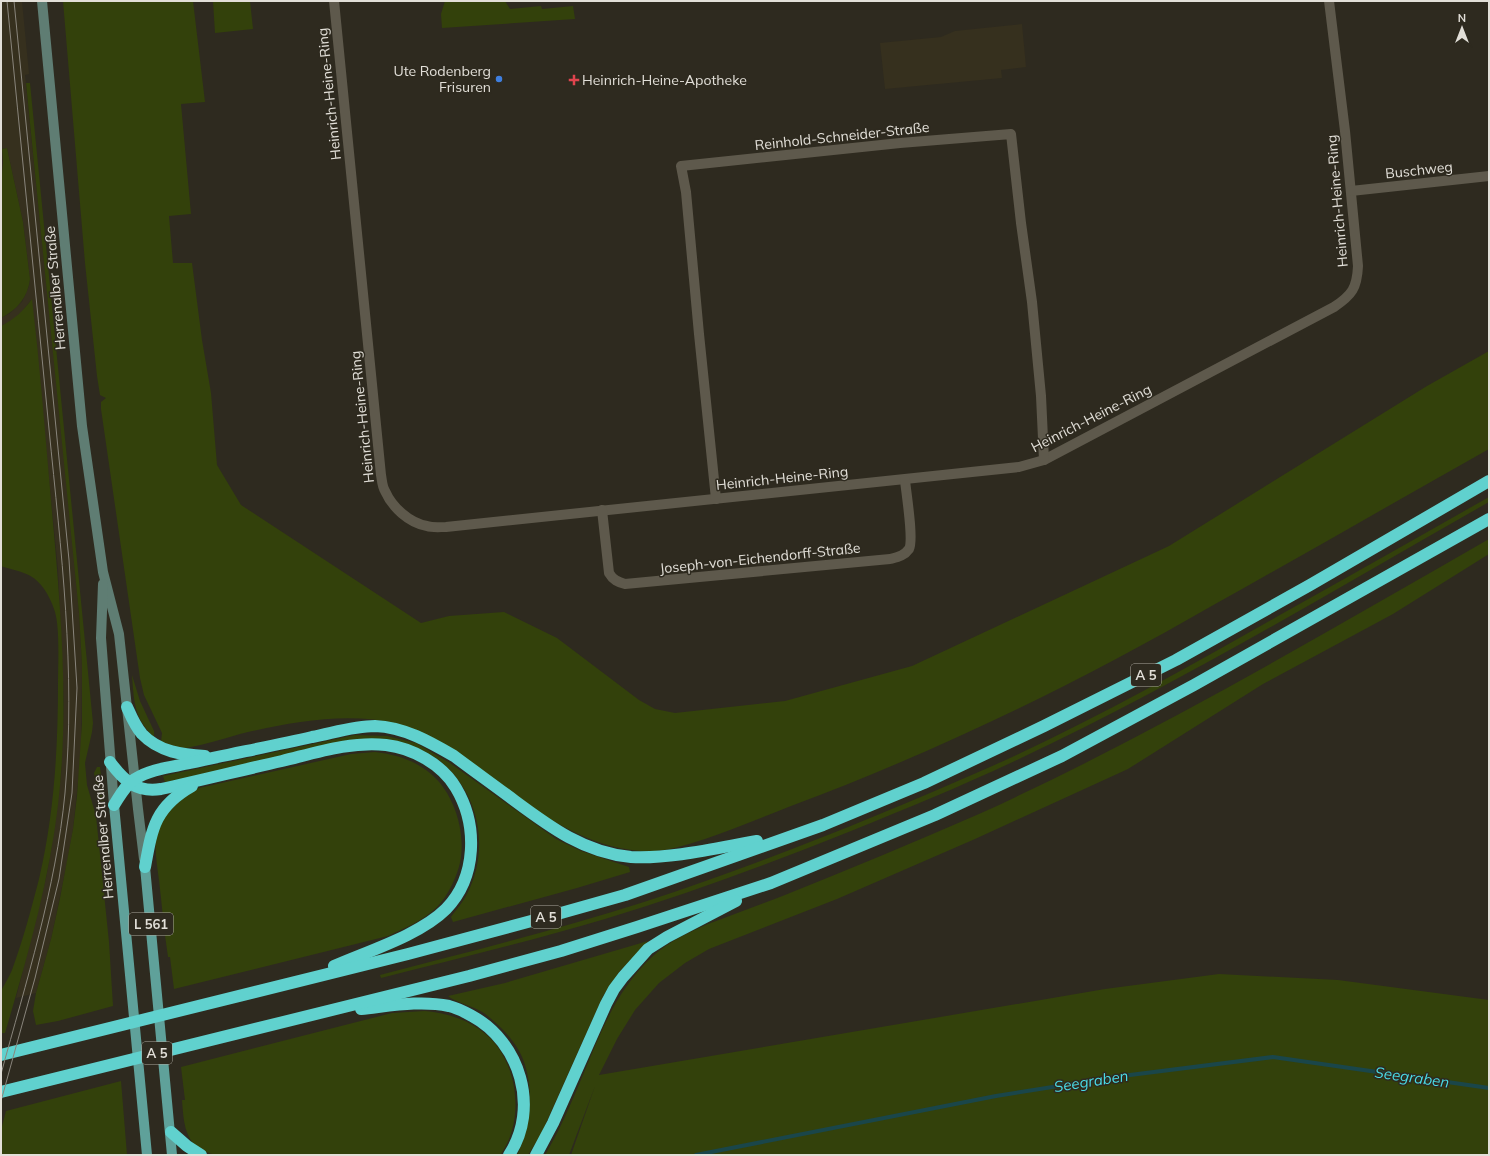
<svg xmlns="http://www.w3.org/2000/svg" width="1490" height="1156" viewBox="0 0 1490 1156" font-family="Mulish,sans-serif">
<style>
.built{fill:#36301e}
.green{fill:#33410b}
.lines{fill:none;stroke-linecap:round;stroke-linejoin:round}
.stream{stroke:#1a464a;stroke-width:4}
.street{stroke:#5e594c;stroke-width:10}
.secondary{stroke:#5f7d73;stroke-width:10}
.primary{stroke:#5fa19a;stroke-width:10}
.highway{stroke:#60d1ce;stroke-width:12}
.tram{stroke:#89857c;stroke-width:1}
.shop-dot{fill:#3f7fe0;stroke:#2e2a1f;stroke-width:1.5}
.health-dot{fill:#e0444e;stroke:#2e2a1f;stroke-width:1.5}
.labels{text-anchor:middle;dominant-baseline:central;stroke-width:3;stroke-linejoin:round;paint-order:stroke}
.shield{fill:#2e2a1f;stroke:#aca9a0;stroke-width:1}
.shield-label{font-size:13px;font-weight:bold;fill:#e2dfd8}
.poi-label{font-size:14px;fill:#e2dfd8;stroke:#2e2a1f;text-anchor:end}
.street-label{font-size:14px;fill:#e2dfd8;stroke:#2e2a1f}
.water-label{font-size:15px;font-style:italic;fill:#4adbe6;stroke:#2e2a1f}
</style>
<rect width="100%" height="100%" fill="#2e2a1f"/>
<g class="built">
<path d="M1,1h21l7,73 -4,1 46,449 8,89 3,52 -1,89 -8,75 -6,34 -16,76 -15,54 -20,5 30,-120 5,-28 10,-75 3,-72 -6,-134 -27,-269 -12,15 -8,6 -10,5v-8l8,-4 13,-12 7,-16 1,-7 -7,-57 -16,-74 -5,1 1,25 -2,11z"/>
<path d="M1022,24l4,43 -25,3 1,8 -117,11 -5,-46 61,-6 14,-6z"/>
</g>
<g class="green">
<path d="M63,1h130l12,101 -24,2 10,110 -22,2 4,47h19l10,77 9,53 6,72 24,40 180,118 28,-7 55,-4 53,26 82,62 16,9 20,4 110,-12 127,-35 257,-120 258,-160 62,-35v98c-75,42 -149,85 -224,127 -66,37 -131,75 -199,109 -89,45 -181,86 -275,121 -28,11 -57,23 -86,33 -22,7 -42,14 -65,12 -55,-5 -93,-34 -138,-62 -35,-22 -69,-44 -104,-65 -50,-13 -108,-2 -158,10 -18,5 -36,11 -54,14l-8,-1 -17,-5 1,-9 -18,-38 -4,-17 -39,-269v-7l5,-4 -6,-3 -3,-19 -12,-113z"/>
<path d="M213,1h37l3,28 -38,4z"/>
<path d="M445,1h60l5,8 31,-3 1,3 31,-3 2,13 -133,9 -1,-14z"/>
<path d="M26,83h4l63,640 -1,9 -7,31 2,22 9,31 13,126 4,64 -55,15 -22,4 -3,-14 3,-18 15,-54 9,-41 13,-69 4,-33 5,-73v-58l-3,-52z"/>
<path d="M7,148l16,74 7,57c-2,18 -13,31 -29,39v-133l2,-23 -1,-13z"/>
<path d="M32,299c8,67 13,134 19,201 9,101 19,203 7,305 -9,77 -31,154 -53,228h-4c0,-9 -1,-35 0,-42 3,-6 8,-14 11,-21 11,-30 19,-60 27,-91 15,-64 19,-129 19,-195 0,-20 2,-54 -3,-72 -3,-10 -8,-20 -14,-27 -10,-13 -26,-14 -40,-19v-240c14,-7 22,-15 31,-27z"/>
<path d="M1489,497v5c-155,88 -308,181 -470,257 -55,26 -111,49 -168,72 -80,32 -163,63 -246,88 -74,22 -149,40 -224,59l-1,-3c88,-23 177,-45 264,-73 118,-39 233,-85 346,-135 103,-46 200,-101 297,-156 68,-38 135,-76 202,-114z"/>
<path d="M1489,539v15l-96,60 -130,70 -135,85 -153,70 -138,60 -128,50 -24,14 -26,20 -24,27 -18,29 -18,36 506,-86 114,-15 119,6 151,20v155h-918l24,-69 -26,69h-24c16,-27 28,-56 40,-85 18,-43 33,-82 68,-114 16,-15 35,-23 55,-32 26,-10 51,-19 77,-29 65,-26 130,-53 194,-81 176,-80 342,-179 510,-275z"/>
<path d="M132,675l8,26 14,30v6c-20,-19 -20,-35 -22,-62z"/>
<path d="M355,735l32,1 29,7 34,20 106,76 25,12 48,16 1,5 -53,16 -124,34 -2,-5c5,-7 12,-15 16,-23 23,-44 13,-101 -27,-133 -12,-9 -27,-15 -41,-19l-234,40 -2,-6z"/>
<path d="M375,752c18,2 36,7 51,18 26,18 39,57 35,87 -2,16 -13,40 -25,51 -14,13 -31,20 -48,28l-214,53 -4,-32h-2c-4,-26 -6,-51 -9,-77 -2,-16 -6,-36 -1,-52 6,-16 26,-32 41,-40l152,-34z"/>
<path d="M97,767h3l5,46h-3l-8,-40z"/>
<path d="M648,941l-29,31 -16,24 -62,138 -13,21h-11c13,-26 17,-62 8,-90 -6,-21 -24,-39 -41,-52 -11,-7 -29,-11 -36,-17l57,-13z"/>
<path d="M425,1011c20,2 38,7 54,18 39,26 48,90 21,126h-284c-31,-7 -32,-28 -34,-55h3l-4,-33 211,-54z"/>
<path d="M121,1081l6,74h-126v-25l5,-19z"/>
</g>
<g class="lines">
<path class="stream" d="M696,1155l300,-59 126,-20 151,-19 216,31"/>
<g class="street">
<path d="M334,1l47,474c1,5 1,11 4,16 7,16 24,32 42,35 6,2 13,1 19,1l573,-60 25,-7 290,-153c18,-12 23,-19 24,-41l-13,-135 -16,-130"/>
<path d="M1351,191l138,-15"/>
<path d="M716,499l-17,-165 -13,-142 -5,-26 219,-23 111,-9 10,89 11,79 9,94 3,64"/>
<path d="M602,510l7,63c4,7 9,9 16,11l265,-25c8,-2 14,-3 19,-10 5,-9 -3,-57 -4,-69"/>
</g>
<g class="secondary">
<path d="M42,1l40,425 21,146 16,62 19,175 6,50"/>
<path d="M103,584l-2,54 13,167"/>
</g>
<g class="primary">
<path d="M114,805l33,350"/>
<path d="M145,867l27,288"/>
</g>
<g class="highway">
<path d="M127,707c4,9 8,19 15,27 17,18 41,21 63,22"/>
<path d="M110,762c14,19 27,31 51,27 41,-9 81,-19 121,-28 33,-8 69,-20 104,-16 26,3 56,19 70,43 22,37 21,89 -10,121 -26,26 -78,42 -112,57"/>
<path d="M114,805c6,-9 11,-20 21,-26 15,-10 37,-12 55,-16 41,-9 82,-17 122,-26 21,-4 42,-11 63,-11 29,1 55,16 79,30 20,15 41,30 61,45 35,26 70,52 116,56 40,2 86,-9 126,-16"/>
<path d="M145,867c7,-39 10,-60 47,-81"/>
<path d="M361,1009c29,-3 59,-9 88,-3 8,2 16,6 23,10 48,26 68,92 37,139"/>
<path d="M1,1055l407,-101 153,-41 64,-18 198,-70 101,-42 120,-57 132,-66 134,-75 179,-104"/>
<path d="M1,1092l468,-116 92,-25 76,-24 134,-44 164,-68 127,-59 132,-71 295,-166"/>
<path d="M171,1132l16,14 14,9"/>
<path d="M536,1155l17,-32 53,-119 8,-15 9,-12 25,-28 19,-12 69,-36"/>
</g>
<g class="tram">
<path d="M1,1074c25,-92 55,-186 64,-281 11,-123 -4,-242 -16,-364 -14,-143 -28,-285 -42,-428"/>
<path d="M1,1101l34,-123 24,-99 13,-86 5,-105 -8,-128 -55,-559"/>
</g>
</g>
<circle class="shop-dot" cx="499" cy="79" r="4"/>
<path class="health-dot" d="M572 74h4v4h4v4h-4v4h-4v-4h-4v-4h4z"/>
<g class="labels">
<g class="shield">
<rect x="1131" y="664" width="30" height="22" rx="3"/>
<rect x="531" y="906" width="30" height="22" rx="3"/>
<rect x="129" y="913" width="44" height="22" rx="3"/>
<rect x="142" y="1042" width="30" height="22" rx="3"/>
</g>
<g class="shield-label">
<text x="1146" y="675">A 5</text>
<text x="546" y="917">A 5</text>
<text x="151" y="924">L 561</text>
<text x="157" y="1053">A 5</text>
</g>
<g class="poi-label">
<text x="491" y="71">Ute Rodenberg<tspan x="491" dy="16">Frisuren</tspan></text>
<text x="582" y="80" text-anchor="start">Heinrich-Heine-Apotheke</text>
</g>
<g class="street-label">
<text transform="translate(329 94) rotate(-96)">Heinrich-Heine-Ring</text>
<text transform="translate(842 136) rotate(-6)">Reinhold-Schneider-Straße</text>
<text transform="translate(1419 170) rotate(-6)">Buschweg</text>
<text transform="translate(1337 201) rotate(-95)">Heinrich-Heine-Ring</text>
<text transform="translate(55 288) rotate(-95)">Herrenalber Straße</text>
<text transform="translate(362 417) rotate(-96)">Heinrich-Heine-Ring</text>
<text transform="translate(1091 418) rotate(-27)">Heinrich-Heine-Ring</text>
<text transform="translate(782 478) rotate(-6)">Heinrich-Heine-Ring</text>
<text transform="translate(760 558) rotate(-6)">Joseph-von-Eichendorff-Straße</text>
<text transform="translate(103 837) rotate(-95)">Herrenalber Straße</text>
</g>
<g class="water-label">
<text transform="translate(1412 1077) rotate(8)">Seegraben</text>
<text transform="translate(1091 1081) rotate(-9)">Seegraben</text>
</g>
</g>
<rect width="1490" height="1156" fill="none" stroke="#e2dfd8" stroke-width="4"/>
<g transform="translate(1462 28)" stroke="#2e2a1f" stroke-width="3" paint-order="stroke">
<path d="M0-3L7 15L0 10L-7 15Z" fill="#e2dfd8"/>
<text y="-6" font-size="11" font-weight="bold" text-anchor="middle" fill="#e2dfd8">N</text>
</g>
</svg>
